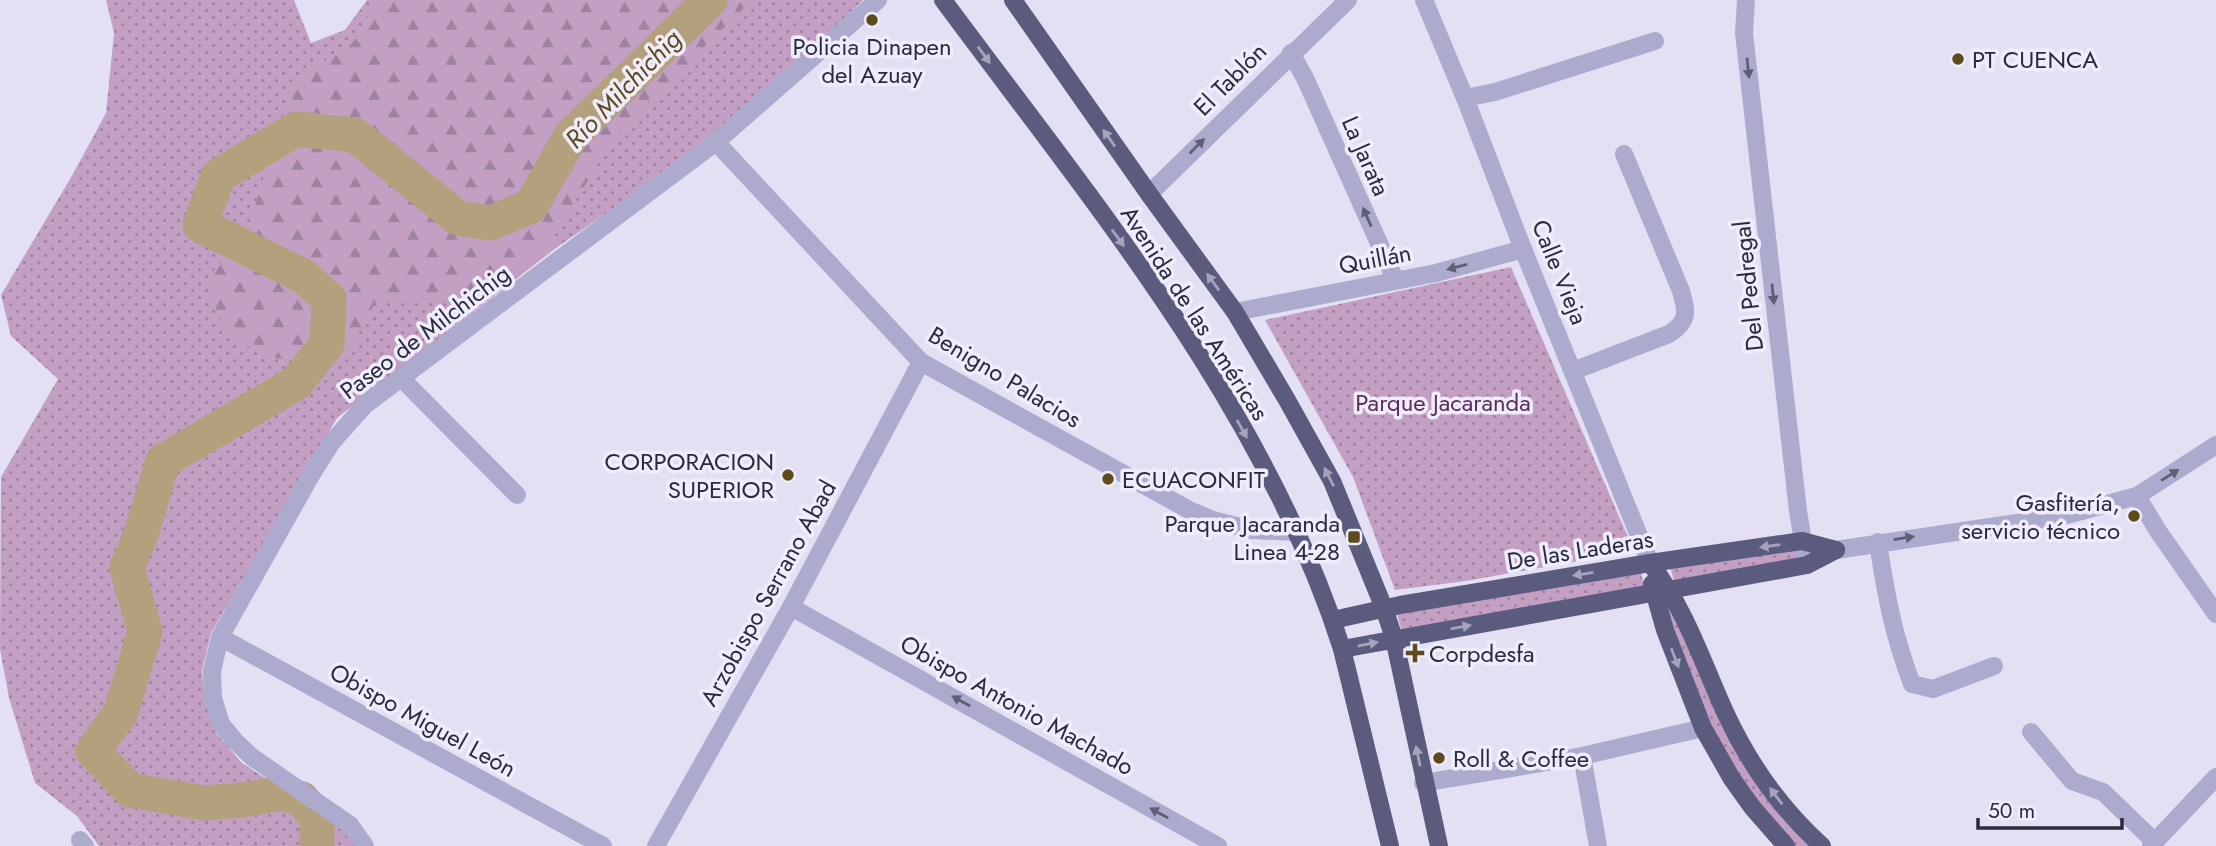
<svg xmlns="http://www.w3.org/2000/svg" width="2216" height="846" viewBox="0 0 2216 846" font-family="Jost,sans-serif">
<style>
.grass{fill:url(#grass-dots)}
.forest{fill:url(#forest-firs)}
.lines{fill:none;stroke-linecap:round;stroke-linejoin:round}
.river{stroke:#b3a17d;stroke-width:35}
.minor{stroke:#adabcd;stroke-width:18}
.major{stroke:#5b5c7d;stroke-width:18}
.oneway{fill:#a5a4bc}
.oneway2{fill:#5e5e75}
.poi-dot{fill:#5e4a1d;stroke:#efedfb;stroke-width:2.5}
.labels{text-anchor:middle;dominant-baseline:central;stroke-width:7;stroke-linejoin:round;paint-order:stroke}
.poi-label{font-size:24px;fill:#2a2b3b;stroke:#efedfb;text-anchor:start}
.street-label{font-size:24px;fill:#2a2b3b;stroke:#efedfb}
.park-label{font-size:24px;fill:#5a2d5a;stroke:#efedfb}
.water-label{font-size:26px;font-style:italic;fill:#5e4a1d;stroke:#efedfb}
</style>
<defs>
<pattern id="grass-dots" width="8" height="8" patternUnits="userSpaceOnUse" patternTransform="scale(1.75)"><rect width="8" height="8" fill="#c39fc4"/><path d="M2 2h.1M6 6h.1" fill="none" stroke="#9f82a0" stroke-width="1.8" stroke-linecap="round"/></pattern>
<pattern id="forest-firs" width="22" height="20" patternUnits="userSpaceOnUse" patternTransform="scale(1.75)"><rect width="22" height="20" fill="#c39fc4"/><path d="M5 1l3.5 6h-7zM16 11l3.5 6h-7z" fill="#9f82a0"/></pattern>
</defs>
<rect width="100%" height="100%" fill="#e3e0f4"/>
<g class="grass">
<path d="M106,0h188l17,43 34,-13 22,-30h496l-131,126 -176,122 -219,170 -126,215 -9,38 3,27 11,35 26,30 105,68 9,15h-257l-22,-30 -42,-33 -26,-85 -9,-49 1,-172 57,-98 -47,-43 -10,-41 72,-121 33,-61 8,-80z"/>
<path d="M1511,267l123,284 -168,30 -71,9 -42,-113 -88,-157z"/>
<path d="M1797,546l4,16 -126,23 -5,-19z"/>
<path d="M1640,569l5,20 -243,43 -5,-18z"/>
<path d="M1671,590l55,124 96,132h-36l-54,-67 -79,-186z"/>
</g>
<path class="forest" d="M377,0h375l-136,134 -71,117 -57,50 -111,-1 -38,66 -70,-9 -42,-22 -22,-53 45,-58 41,-141 63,-42z"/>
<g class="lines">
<path class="river" d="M317,846v-27l-15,-20 -20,-6 -39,7 -39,3 -74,-13 -37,-39 28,-39 24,-81 -18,-63 14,-34 22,-73 133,-78 31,-39 2,-45 -26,-23 -103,-51 18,-49 78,-47 59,6 103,83 33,5 40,-17 40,-70 139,-136"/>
<g class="minor">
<path d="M1424,0l41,98 58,151 127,314"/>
<path d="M1746,0l-2,33 54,478 9,54"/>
<path d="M1291,53l14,25 90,201"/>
<path d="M1465,98l30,-6 160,-51"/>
<path d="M716,142l205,220 268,148 24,10 39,10 45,2"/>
<path d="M1149,194l199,-194"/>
<path d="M1235,312l201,-39 87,-24"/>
<path d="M1573,371l96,-37c20,-13 18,-22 12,-43l-57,-137"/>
<path d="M400,377l117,118"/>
<path d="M2137,496l21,35 58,83"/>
<path d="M1878,542c7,49 16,96 34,142l21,5 61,-23"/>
<path d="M1836,550l227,-34 74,-20 79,-51"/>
<path d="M791,607l427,239"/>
<path d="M220,637l383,209"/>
<path d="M2031,732l41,49 31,11 52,50"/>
<path d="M1582,756l16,90"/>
<path d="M1423,783l159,-27 121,-28"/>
<path d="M80,840l5,6"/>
<path d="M365,846l-15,-21 -98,-68 -17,-16 -14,-17 -8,-26 -1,-27 8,-34 90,-160 22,-35 33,-37 351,-263 162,-142"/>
<path d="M656,846l135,-239 130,-245"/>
<path d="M2151,846l65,-69"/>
</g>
<g class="major">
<path d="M943,0c150,203 321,405 399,649l48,197"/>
<path d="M1013,0l136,194 86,118 52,88 45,81 52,127 10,30 45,208"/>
<path d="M1650,563c36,47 51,96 75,149 23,50 56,97 97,134"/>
<path d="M1652,584l13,46 38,98 29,51 20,28 34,39"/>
<path d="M1333,620l67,-15 250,-42 152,-22 34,9"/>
<path d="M1342,649l465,-84 29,-15"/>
</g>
</g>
<defs><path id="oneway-solid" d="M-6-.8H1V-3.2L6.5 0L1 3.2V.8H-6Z" transform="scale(1.75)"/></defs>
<g class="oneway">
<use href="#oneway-solid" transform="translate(984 55) rotate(54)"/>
<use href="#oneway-solid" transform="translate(1109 138) rotate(-125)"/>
<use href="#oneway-solid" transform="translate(1118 238) rotate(54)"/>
<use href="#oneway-solid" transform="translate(1213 282) rotate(-126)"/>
<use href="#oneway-solid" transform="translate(1242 429) rotate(61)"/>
<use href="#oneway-solid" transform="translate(1329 477) rotate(-117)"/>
<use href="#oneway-solid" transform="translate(1770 546) rotate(172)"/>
<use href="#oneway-solid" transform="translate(1583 574) rotate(171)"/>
<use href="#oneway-solid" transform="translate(1461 627) rotate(-10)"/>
<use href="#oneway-solid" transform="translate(1368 644) rotate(-12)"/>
<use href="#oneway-solid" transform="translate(1675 658) rotate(69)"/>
<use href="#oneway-solid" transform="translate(1418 756) rotate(-102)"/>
<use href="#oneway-solid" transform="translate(1776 796) rotate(-127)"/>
</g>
<g class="oneway2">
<use href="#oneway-solid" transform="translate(1748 68) rotate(84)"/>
<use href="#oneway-solid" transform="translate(1197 146) rotate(-45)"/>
<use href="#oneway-solid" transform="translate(1367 217) rotate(-114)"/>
<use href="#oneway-solid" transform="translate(1457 267) rotate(165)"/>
<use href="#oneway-solid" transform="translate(1773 294) rotate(84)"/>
<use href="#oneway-solid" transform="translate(2170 475) rotate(-32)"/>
<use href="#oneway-solid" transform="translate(1904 538) rotate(-9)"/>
<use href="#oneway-solid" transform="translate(961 701) rotate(-151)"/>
<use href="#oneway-solid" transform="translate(1159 813) rotate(-151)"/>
</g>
<g class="poi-dot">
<circle cx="872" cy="20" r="7"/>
<circle cx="1958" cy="59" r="7"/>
<circle cx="788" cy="475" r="7"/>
<circle cx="1108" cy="479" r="7"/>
<circle cx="2134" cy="516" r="7"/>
<rect x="1347" y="530" width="14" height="14" rx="3.5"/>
<path d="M1411.5 642.5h7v7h7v7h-7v7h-7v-7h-7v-7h7z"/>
<circle cx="1439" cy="758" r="7"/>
</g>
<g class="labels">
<g class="poi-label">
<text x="872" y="46" text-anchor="middle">Policia Dinapen<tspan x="872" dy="28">del Azuay</tspan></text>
<text x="1972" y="59">PT CUENCA</text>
<text x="774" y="461" text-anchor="end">CORPORACION<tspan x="774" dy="28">SUPERIOR</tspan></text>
<text x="1122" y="479">ECUACONFIT</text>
<text x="2120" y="502" text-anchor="end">Gasfitería,<tspan x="2120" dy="28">servicio técnico</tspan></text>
<text x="1340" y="523" text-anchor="end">Parque Jacaranda<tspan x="1340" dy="28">Linea 4-28</tspan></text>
<text x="1429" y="653">Corpdesfa</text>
<text x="1453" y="758">Roll &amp; Coffee</text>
</g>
<g class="street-label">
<text transform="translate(1230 79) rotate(-45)">El Tablón</text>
<text transform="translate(1366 156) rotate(66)">La Jarata</text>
<text transform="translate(1375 259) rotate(-11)">Quillán</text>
<text transform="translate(1560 272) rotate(68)">Calle Vieja</text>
<text transform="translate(1748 286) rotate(-96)">Del Pedregal</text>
<text transform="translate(1195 313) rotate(57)">Avenida de las Américas</text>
<text transform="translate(425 332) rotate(-37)">Paseo de Milchichig</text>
<text transform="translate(1005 377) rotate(31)">Benigno Palacios</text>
<text transform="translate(1580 550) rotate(-9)">De las Laderas</text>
<text transform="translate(768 593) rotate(-61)">Arzobispo Serrano Abad</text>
<text transform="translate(1017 705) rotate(29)">Obispo Antonio Machado</text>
<text transform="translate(423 720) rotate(29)">Obispo Miguel León</text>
</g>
<g class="park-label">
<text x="1443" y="402">Parque Jacaranda</text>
</g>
<g class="water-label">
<text transform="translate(623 89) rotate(-46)">Río Milchichig</text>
</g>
</g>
<path d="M1978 818v10h144v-10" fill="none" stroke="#2a2b3b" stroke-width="3.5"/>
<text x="1988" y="818" font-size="21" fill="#2a2b3b" stroke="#efedfb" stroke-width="5" paint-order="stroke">50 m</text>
</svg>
